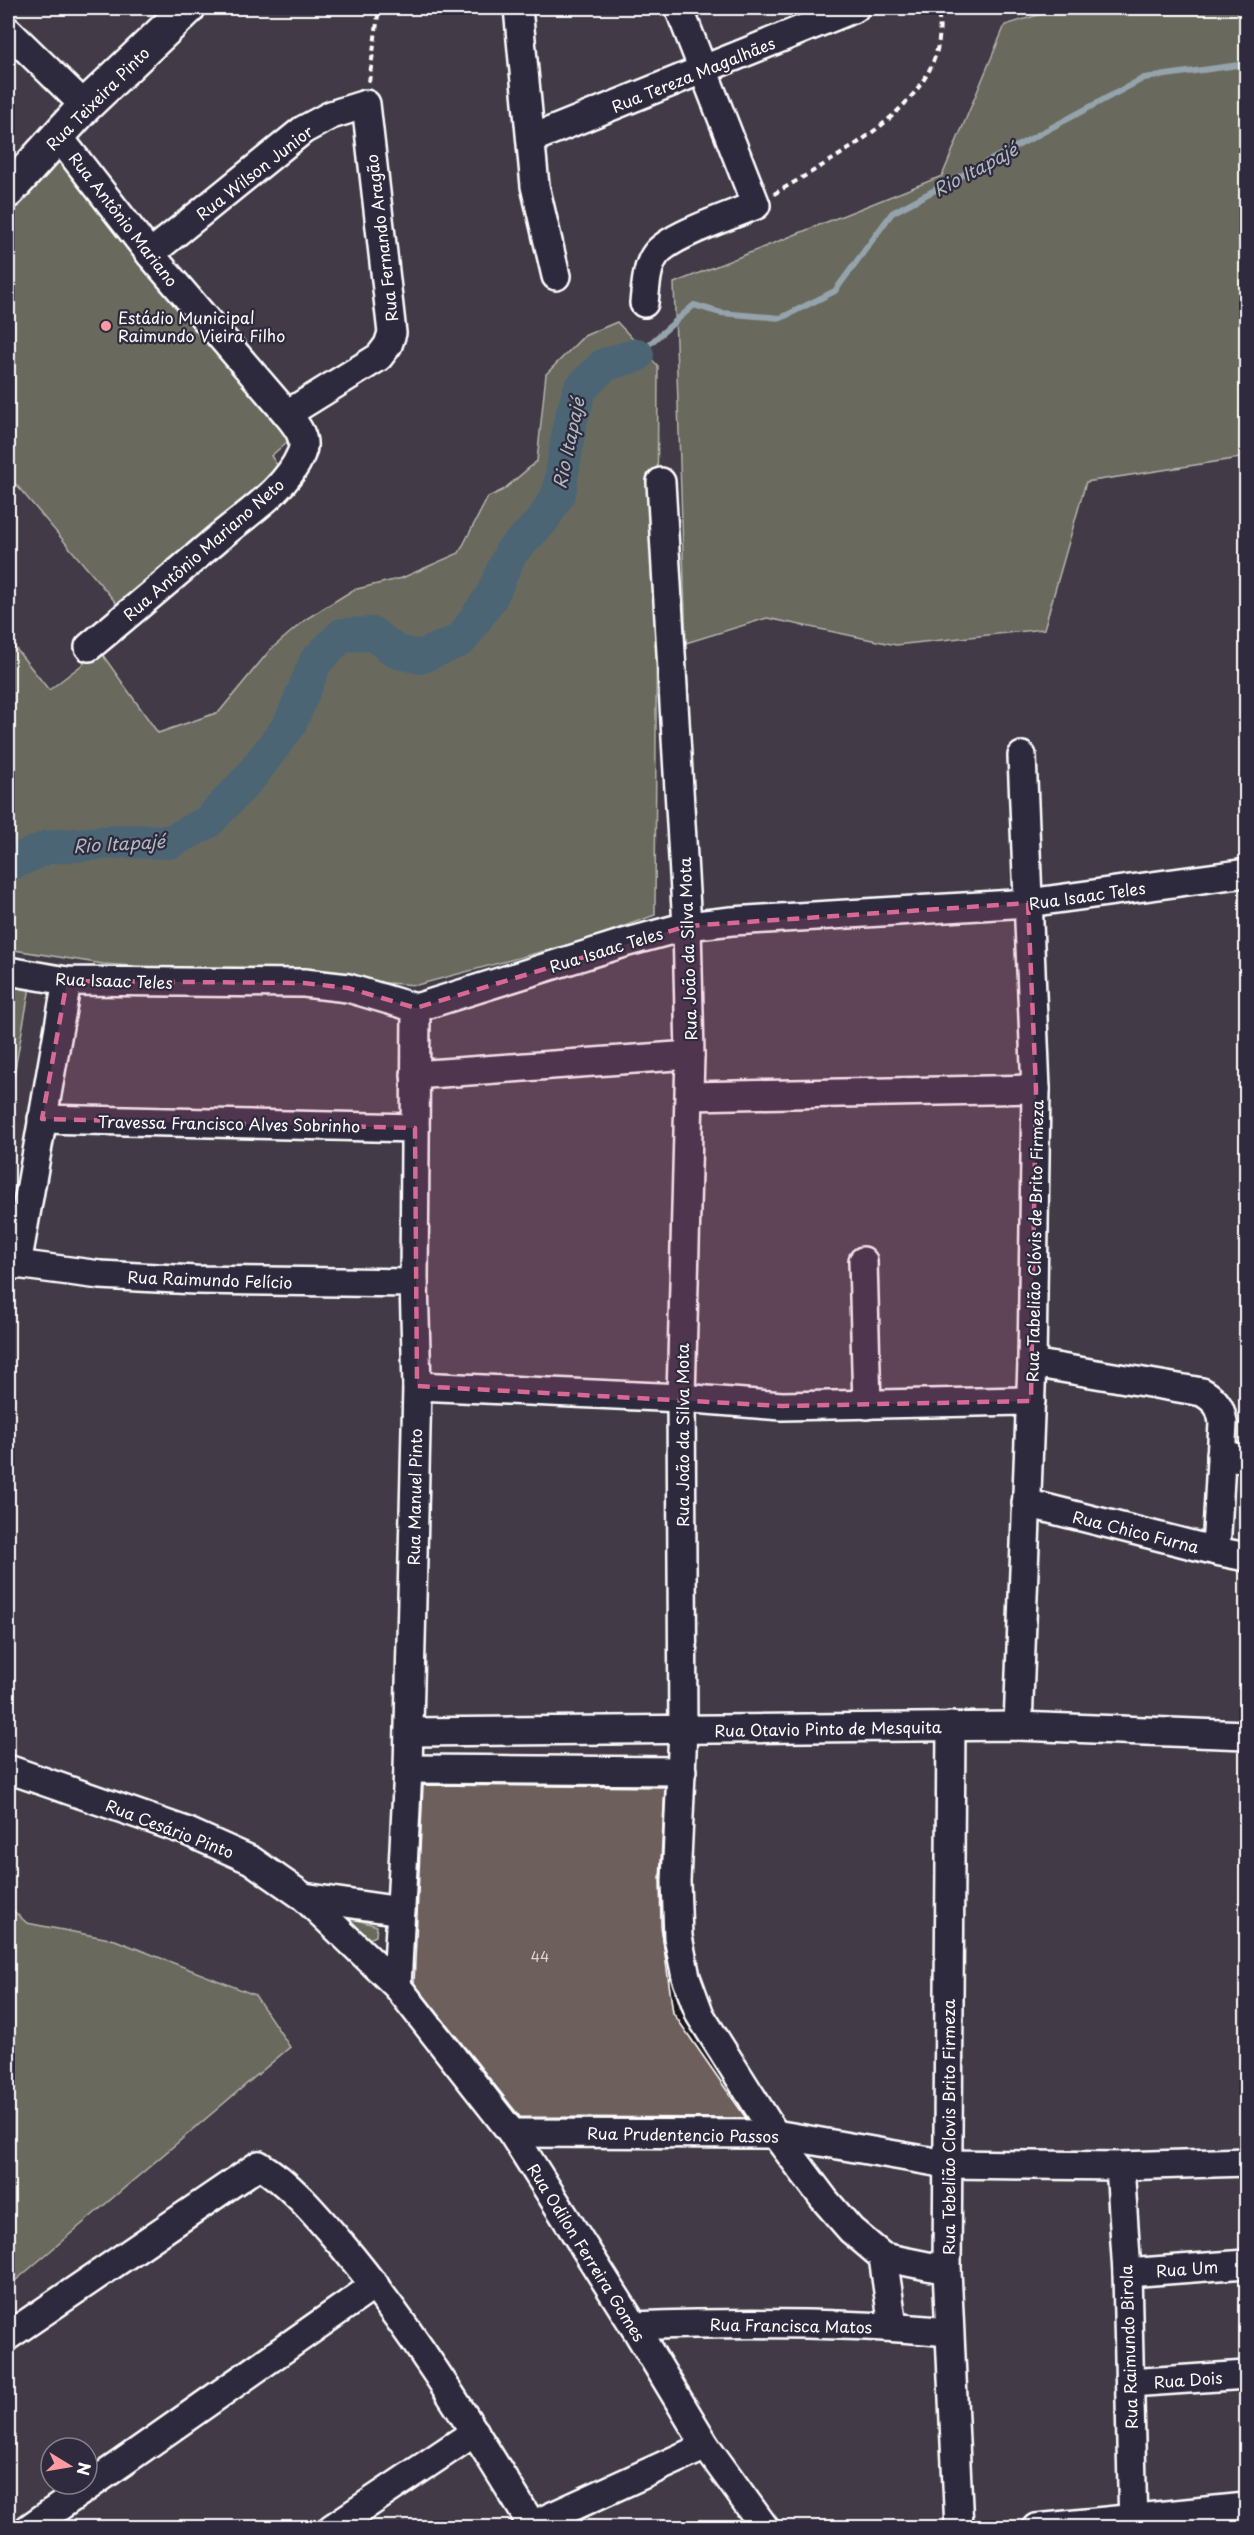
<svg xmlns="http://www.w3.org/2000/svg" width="1254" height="2535" viewBox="0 0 1254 2535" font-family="'Playpen Sans',sans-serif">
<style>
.green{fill:#696b5d;stroke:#b4b5ae;stroke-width:1.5}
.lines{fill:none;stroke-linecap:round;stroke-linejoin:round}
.stream{stroke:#94a3ac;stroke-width:6}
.river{stroke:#4c6574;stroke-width:34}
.building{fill:#6d5f5b;stroke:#fff;stroke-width:1.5;filter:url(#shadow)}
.minor-casing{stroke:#fff;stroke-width:32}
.major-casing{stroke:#fff;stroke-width:38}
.path{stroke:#fff;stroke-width:4;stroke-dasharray:6 4.5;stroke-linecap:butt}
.minor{stroke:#2f2a3d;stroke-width:27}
.major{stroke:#2f2a3d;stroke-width:33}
.marked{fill:#d76994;fill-opacity:0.2;stroke:#d76994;stroke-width:4.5;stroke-dasharray:12 8;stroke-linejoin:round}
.poi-dot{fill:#ff9aa2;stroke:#2f2a3d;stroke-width:2}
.labels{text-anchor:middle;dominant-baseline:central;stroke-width:4.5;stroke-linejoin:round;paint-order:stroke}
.number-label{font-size:14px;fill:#dad7d6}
.street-label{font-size:16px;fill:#fff;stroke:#2f2a3d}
.poi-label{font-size:16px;fill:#fff;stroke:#2f2a3d;text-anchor:start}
.water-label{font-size:18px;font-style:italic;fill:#aebac0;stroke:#2f2a3d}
</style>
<defs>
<filter id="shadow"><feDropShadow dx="5" dy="-5" stdDeviation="0" flood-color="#0009"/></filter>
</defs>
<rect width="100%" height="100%" fill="#423a46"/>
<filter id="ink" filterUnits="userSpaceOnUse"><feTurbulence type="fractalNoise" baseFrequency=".0167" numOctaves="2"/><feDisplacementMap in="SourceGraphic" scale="12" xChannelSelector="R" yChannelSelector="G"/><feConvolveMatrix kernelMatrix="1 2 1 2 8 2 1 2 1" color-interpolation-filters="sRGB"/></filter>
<g filter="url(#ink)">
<g class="green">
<path d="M1061,8h185v449l-160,25 -42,147 -148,16 -129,-27 -81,25 -12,-360 268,-107 63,-151z"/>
<path d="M64,157l230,279 -23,20 11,16 -159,139 -115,-136v-259z"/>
<path d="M617,322l41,44 -3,549 -66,24 -172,46 -314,-21 -95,-15v-310l41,51 51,-39 58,82 61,-21 51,-62 36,-31 47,-29 49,-12 57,-25 29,-56 15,-7 34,-29 9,-87 38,-38z"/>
<path d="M8,978l23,4 -23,125z"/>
<path d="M8,1906l19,17 88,17 140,55 35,52 -282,240z"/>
<path d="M334,1913l43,13 -1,10 -11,5z"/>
</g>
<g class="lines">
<path class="stream" d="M637,355l57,-50 27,8 60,5 54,-27 57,-78 252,-135 102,-14"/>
<path class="river" d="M8,865l40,-18 79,-6 43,1 38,-20 43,-46 39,-52 26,-63 26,-26 31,-1 24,18 23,5 41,-17 30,-43 20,-45 31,-31 17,-28 11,-70 10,-34 24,-24 33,-10"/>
</g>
<path class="building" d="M423,1785l242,2 -5,93 1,46 12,87 73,105 -226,-1 -106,-134z"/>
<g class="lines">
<defs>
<g id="minor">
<path d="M518,8l17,178 21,90"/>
<path d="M8,31l77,75"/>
<path d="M58,136l92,118 137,160c9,11 21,25 14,40 -15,36 -55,60 -83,84 -43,37 -86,73 -129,109"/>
<path d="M531,139l324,-131"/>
<path d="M150,254l153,-124 28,-15 35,-11 26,229 -4,12 -9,12 -92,57"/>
<path d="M644,303c2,-16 2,-36 12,-49 14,-19 77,-39 100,-49l-77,-197"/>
<path d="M661,482l26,444 3,129 -9,343 2,332 -7,151 2,56 8,40 14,38 75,119 49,65 27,31 32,27 64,13"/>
<path d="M8,971l59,10 237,2 44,5 68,20 208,-65 63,-17 45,-5 296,-18 218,-30"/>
<path d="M415,1075l275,-20"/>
<path d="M690,1096l346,-7"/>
<path d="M42,1119l373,9"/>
<path d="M863,1261l4,144"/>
<path d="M8,1263l92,12 95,5 219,3"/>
<path d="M17,1265l50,-284"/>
<path d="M1032,1363l170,29c14,8 19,15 21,31l-7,128"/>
<path d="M417,1386l264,12 101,8 249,-5"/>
<path d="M1221,1455l25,4"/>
<path d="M1026,1503l190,48 30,6"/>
<path d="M951,1726l-4,544 12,258"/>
<path d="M1018,1726l14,-363 4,-274 -14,-333"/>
<path d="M409,1732l609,-6 228,9"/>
<path d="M8,1769l178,62 65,29 53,37 93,89 115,147 122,193 72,120 59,82"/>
<path d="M408,1769l274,2"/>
<path d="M304,1897l97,14"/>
<path d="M397,1986l11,-217 9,-383 -3,-103 2,-275"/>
<path d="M512,2133l263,1 172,30 173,2 126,-4"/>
<path d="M1120,2166l7,107 6,255"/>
<path d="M883,2257l10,69"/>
<path d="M1127,2273l119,-9"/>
<path d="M634,2326c105,-4 210,-4 314,6"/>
<path d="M8,2336l251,-171c32,19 58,51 82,79 73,87 132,185 191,281"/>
<path d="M1130,2383l116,-8"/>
<path d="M29,2528l346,-243"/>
<path d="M332,2528l143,-96"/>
<path d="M526,2528l180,-82"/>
<path d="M1036,2528l210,-21"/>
</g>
<path id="major" d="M8,191l77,-85 103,-98"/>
</defs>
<use href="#minor" class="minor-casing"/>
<use href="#major" class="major-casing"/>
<g class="path">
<path d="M369,82l10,-74"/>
<path d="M774,194c63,-38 185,-97 163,-186"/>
</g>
<use href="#minor" class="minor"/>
<use href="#major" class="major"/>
</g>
</g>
<path class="marked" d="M1028,903l8,186 -5,312 -249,5 -365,-20 -2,-258 -373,-9 25,-138 237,2 44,5 68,20 271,-82z"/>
<circle class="poi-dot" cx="106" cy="326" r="6"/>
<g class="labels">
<g class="number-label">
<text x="540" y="1956">44</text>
</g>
<g class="street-label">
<text transform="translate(693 74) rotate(-22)">Rua Tereza Magalhães</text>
<text transform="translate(97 98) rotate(-45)">Rua Teixeira Pinto</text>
<text transform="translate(254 172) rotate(-38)">Rua Wilson Junior</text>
<text transform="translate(124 219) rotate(52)">Rua Antônio Mariano</text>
<text transform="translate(381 238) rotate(-97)">Rua Fernando Aragão</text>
<text transform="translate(203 549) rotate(-41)">Rua Antônio Mariano Neto</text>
<text transform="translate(1087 895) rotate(-8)">Rua Isaac Teles</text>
<text transform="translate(606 949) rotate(-17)">Rua Isaac Teles</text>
<text transform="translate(687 949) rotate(-92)">Rua João da Silva Mota</text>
<text transform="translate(114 980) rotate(2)">Rua Isaac Teles</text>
<text transform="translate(229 1123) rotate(1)">Travessa Francisco Alves Sobrinho</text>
<text transform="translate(1034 1241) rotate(-89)">Rua Tabelião Clóvis de Brito Firmeza</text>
<text transform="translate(210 1279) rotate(2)">Rua Raimundo Felício</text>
<text transform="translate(682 1435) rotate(-90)">Rua João da Silva Mota</text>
<text transform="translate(414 1497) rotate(-89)">Rua Manuel Pinto</text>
<text transform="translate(1136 1531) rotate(14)">Rua Chico Furna</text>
<text transform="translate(828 1728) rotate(-1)">Rua Otavio Pinto de Mesquita</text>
<text transform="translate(170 1828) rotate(21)">Rua Cesário Pinto</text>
<text transform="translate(948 2127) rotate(-90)">Rua Tebelião Clovis Brito Firmeza</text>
<text transform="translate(683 2134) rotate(1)">Rua Prudentencio Passos</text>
<text transform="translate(587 2252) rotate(58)">Rua Odilon Ferreira Gomes</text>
<text transform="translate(1187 2268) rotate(-4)">Rua Um</text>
<text transform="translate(791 2325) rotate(1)">Rua Francisca Matos</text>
<text transform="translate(1128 2347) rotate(-92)">Rua Raimundo Birola</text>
<text transform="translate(1188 2379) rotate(-4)">Rua Dois</text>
</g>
<g class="poi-label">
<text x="118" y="317">Estádio Municipal<tspan x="118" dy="18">Raimundo Vieira Filho</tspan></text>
</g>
<g class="water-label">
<text transform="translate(975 169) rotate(-28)">Rio Itapajé</text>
<text transform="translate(568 443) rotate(-78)">Rio Itapajé</text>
<text transform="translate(119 843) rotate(-3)">Rio Itapajé</text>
</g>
</g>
<rect width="1254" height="2535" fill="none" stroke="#2f2a3d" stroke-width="30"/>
<rect x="15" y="15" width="1224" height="2505" fill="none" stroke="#fff" stroke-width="2" filter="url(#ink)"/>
<g transform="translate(69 2466) rotate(101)"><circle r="28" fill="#2f2a3d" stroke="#827f8b" stroke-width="1.5"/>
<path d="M0-4.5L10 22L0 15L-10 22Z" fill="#ff9aa2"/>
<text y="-9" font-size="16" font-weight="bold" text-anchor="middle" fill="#ffffff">N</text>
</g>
</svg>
